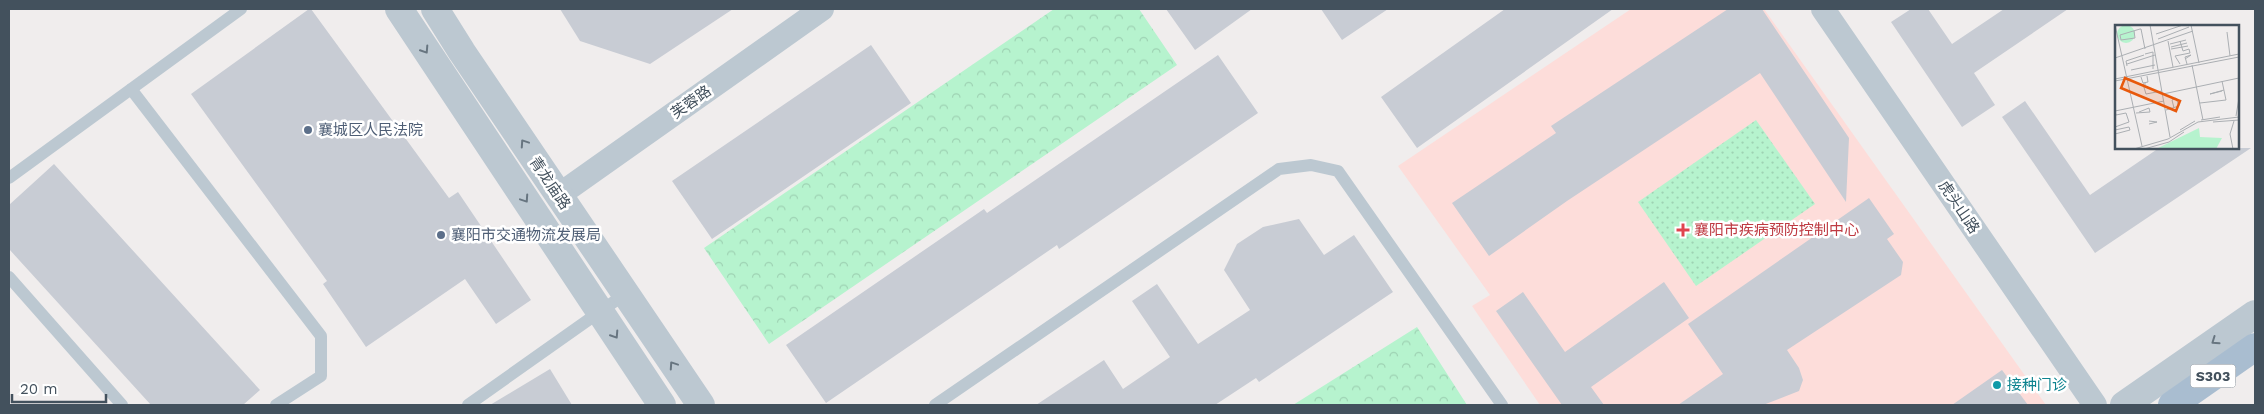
<svg xmlns="http://www.w3.org/2000/svg" width="2264" height="414" viewBox="0 0 2264 414" font-family="'Work Sans','Noto Sans SC',sans-serif">
<defs>
<pattern id="grass-dots" width="8" height="8" patternUnits="userSpaceOnUse" patternTransform="scale(1.25)"><rect width="8" height="8" fill="#b6f3ce"/><path d="M2 2h.1M6 6h.1" fill="none" stroke="#9ed2b3" stroke-width="1.8" stroke-linecap="round"/></pattern>
<pattern id="park-crowns" width="20" height="18" patternUnits="userSpaceOnUse" patternTransform="scale(1.25)"><rect width="20" height="18" fill="#b6f3ce"/><path d="M2 6a3 3 0 1 1 6 0M12 15a3 3 0 1 1 6 0" fill="none" stroke="#9ed2b3"/></pattern>
</defs>
<rect width="100%" height="100%" fill="#f0eded"/>
<path fill="#fdddda" d="M1631,9H1764L2046,405H1540L1472,306L1490,295L1398,166Z"/>
<path fill="url(#grass-dots)" d="M1756,120L1815,204L1696,286L1638,202Z"/>
<path fill="url(#park-crowns)" d="M1054,9H1139L1177,65L769,344L704,248Z
M1417,327L1467,405H1293Z"/>
<path fill="#c8ccd4" d="M309,9H311L449,198L458,192L531,300L496,324L465,279L366,347L323,284L327,281L191,94Z
M560,9H733L650,64L580,41Z
M1166,9H1252L1195,50Z
M1321,9H1388L1342,40Z
M1505,9H1613L1417,148L1381,97Z
M1728,9H1762L1849,138L1846,202L1760,73L1567,201L1489,256L1452,203L1556,133L1551,126Z
M1911,9H1928L1952,44L2004,9H2068L1974,73L1995,105L1962,127L1891,22Z
M871,45L911,103L712,239L672,181Z
M1218,55L1258,113L1059,249L1057,245L826,403L786,345L984,209L987,213Z
M2025,101L2090,195L2159,148H2251L2095,253L2002,117Z
M54,164L260,390L243,405H151L9,249V205Z
M1869,198L1894,234L1887,239L1903,262L1901,275L1787,350L1799,368L1803,380L1799,391L1763,405H1678L1723,374L1688,324Z
M1299,219L1324,255L1354,235L1393,292L1259,382L1256,378L1215,405H1036L1104,360L1123,389L1170,357L1132,301L1157,284L1198,344L1250,310L1224,270L1237,244L1263,227Z
M1664,282L1689,318L1591,387L1604,405H1562L1496,311L1523,292L1565,352Z
M550,369L572,405H490Z
M2002,370L2028,405H1952Z"/>
<g fill="none" stroke-linecap="round" stroke-linejoin="round">
<path stroke="#bcc8d1" stroke-width="12" d="M131,89L321,336V376L276,405
M9,178L241,9
M9,277L122,405
M468,405L625,294
M935,405L1279,169L1311,165L1338,171L1502,405"/>
<path stroke="#bcc8d1" stroke-width="24" d="M1823,9L2095,405
M559,195L822,9"/>
<path stroke="#bcc8d1" stroke-width="28" d="M399,9L662,405
M435,9L462,52L701,405
M2124,405L2255,314"/>
<path stroke="#a9bdd0" stroke-width="28" d="M2172,405L2255,347"/>
</g>
<defs><path id="oneway-chevron" d="M-2-3.5L2.5 0L-2 3.5" fill="none" stroke-width="1.6" stroke-linecap="round" stroke-linejoin="round" transform="scale(1.25)"/></defs>
<g stroke="#677580">
<use href="#oneway-chevron" transform="translate(425 50) rotate(57)"/>
<use href="#oneway-chevron" transform="translate(524 143) rotate(-124)"/>
<use href="#oneway-chevron" transform="translate(525 199) rotate(56)"/>
<use href="#oneway-chevron" transform="translate(615 335) rotate(57)"/>
<use href="#oneway-chevron" transform="translate(2215 341) rotate(145)"/>
<use href="#oneway-chevron" transform="translate(673 365) rotate(-124)"/>
</g>
<g fill="#5c6f8a" stroke="#fff" stroke-width="2">
<circle cx="308" cy="130" r="5"/>
<circle cx="441" cy="235" r="5"/>
</g>
<path fill="#e0444e" stroke="#fff" stroke-width="2" d="M1680.5 222.5h5v5h5v5h-5v5h-5v-5h-5v-5h5z"/>
<circle fill="#0f9aa8" stroke="#fff" stroke-width="2" cx="1997" cy="385" r="5"/>
<g text-anchor="middle" stroke-width="5" stroke-linejoin="round" paint-order="stroke">
<rect fill="#fff" stroke="#7b858e" stroke-width="1" x="2190.5" y="364.5" width="45" height="23" rx="4"/>
<g font-size="14" font-weight="bold" fill="#43515d">
<text x="2213" y="381">S303</text>
</g>
<g font-size="15" fill="#43515d" stroke="#fff">
<text transform="translate(691 102) rotate(-35)" y="5">芙蓉路</text>
<text transform="translate(550 183) rotate(56)" y="5">青龙庙路</text>
<text transform="translate(1959 207) rotate(56)" y="5">虎头山路</text>
</g>
<g font-size="15" fill="#4e5e75" stroke="#fff" text-anchor="start">
<text x="318" y="135">襄城区人民法院</text>
<text x="451" y="240">襄阳市交通物流发展局</text>
</g>
<g font-size="15" fill="#be3a42" stroke="#fff" text-anchor="start">
<text x="1694" y="235">襄阳市疾病预防控制中心</text>
</g>
<g font-size="15" fill="#0d838f" stroke="#fff" text-anchor="start">
<text x="2007" y="390">接种门诊</text>
</g>
</g>
<g transform="translate(2115 25)">
<rect width="124" height="124" fill="#f0eded"/>
<path d="M2 9a9 9 0 1 1 18 0a9 9 0 1 1-18 0ZM84,103L85,112L107,113L101,124H41Z" fill="#b6f3ce"/>
<path fill="none" stroke="#abafb3" stroke-width="1" d="M0,0L27,121M35,0L55,112M76,0L84,38M19,6L20,13L6,15L5,10L25,4H26L30,24M112,7L115,31M41,9L68,0M43,14L74,2M53,16L58,42M55,19L71,15M56,22L72,18M56,24L73,21M30,29L38,27V44M0,33L78,6M70,34L76,30L70,32L72,39M12,39L40,30M65,39L60,31L75,28L74,24L68,26L65,16M77,40L88,95M12,41L11,36L29,30M16,45L40,40M26,52L28,58L33,57L32,51M0,54L124,29M0,56L124,32M31,59H28L31,69L47,66M107,66L95,69L109,65M48,69L124,53M85,78L111,75L107,56M51,85L64,81L61,73L57,75L59,83M0,86L49,76M21,88L35,87L34,83L24,87M121,91L124,73M86,95L105,92M34,96L42,97L34,99M98,97L124,95M0,102L14,97L11,88L1,90L0,86M0,105L14,102L15,105L0,109M65,105L80,96M19,124L53,114L83,97L124,92M29,124L54,117L69,107M118,124L115,109L119,96"/>
<path fill="#e8590c" fill-opacity="0.15" stroke="#e8590c" stroke-width="2.5" d="M10,53L65,76L61,86L6,63Z"/>
<rect width="124" height="124" fill="none" stroke="#43515d" stroke-width="2.5"/>
</g>
<rect width="2264" height="414" fill="none" stroke="#43515d" stroke-width="20"/>
<path d="M12 394v8h94v-8" fill="none" stroke="#43515d" stroke-width="2.5"/>
<text x="20" y="394" font-size="15" fill="#43515d" stroke="#ffffff" stroke-width="4" paint-order="stroke">20 m</text>
</svg>
